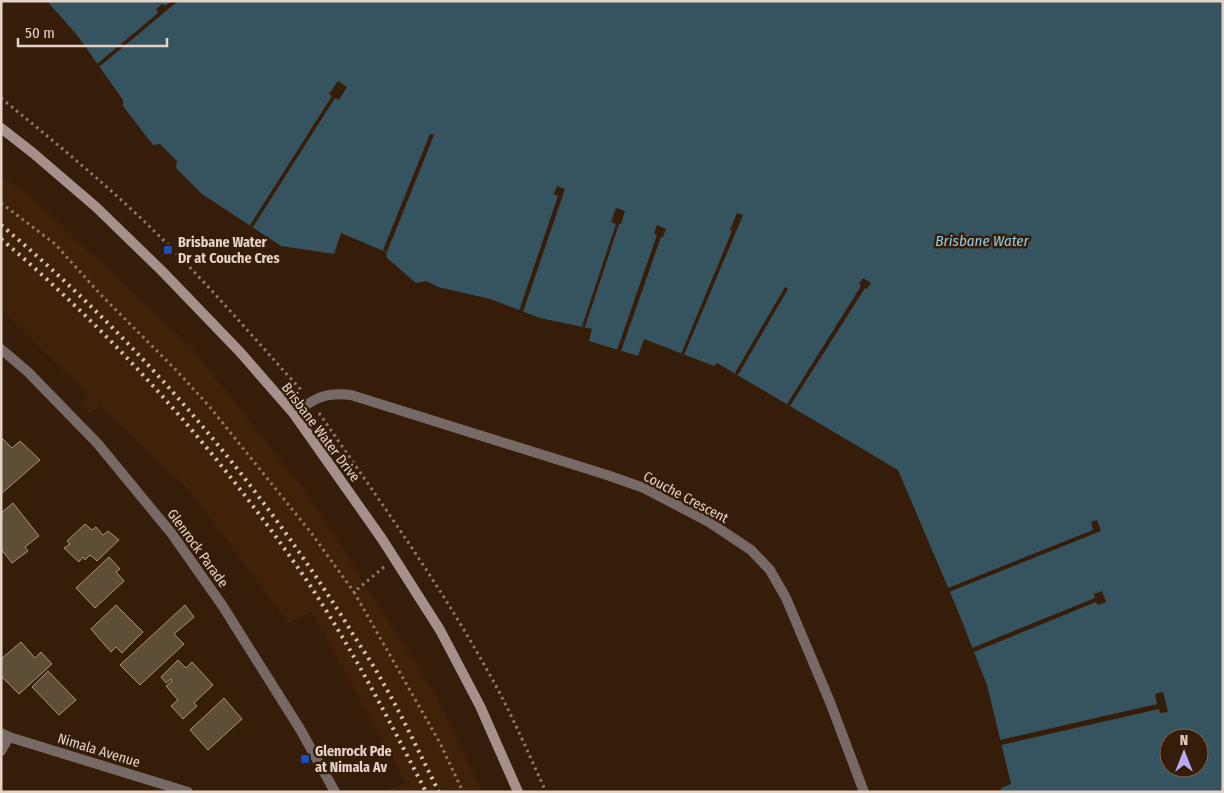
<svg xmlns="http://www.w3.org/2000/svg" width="1224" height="793" viewBox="0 0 1224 793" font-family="'Fira Sans Condensed',sans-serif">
<rect width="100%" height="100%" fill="#361d09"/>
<path fill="#402208" d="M1,175L31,197L191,347L307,494L433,691L482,792H381L406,783L312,612L289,623L189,490L100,406L89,413L81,403L88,394L1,310Z"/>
<path fill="#355460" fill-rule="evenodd" d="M47,1H1223V792H1001V788L1011,784L987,685L958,611L898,470L717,363L714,366L644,339L638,356L589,341L592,329L540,318L490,299L438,287L426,281L416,283L387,258L386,252L341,233L334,254L281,246L202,194L176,168L177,161L160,144L153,145L123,106V100L77,35ZM1169,738H1199V768H1169Z"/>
<path fill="#361d09" d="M172,1H178L99,67L97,64L158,13L156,9L162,4L165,6Z
M338,81L347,87L339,100L335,98L253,227L250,225L332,96L329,94Z
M430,134L434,135L387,252L383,250Z
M557,186L565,189L523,312L519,311L558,196L554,194Z
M616,208L625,211L621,224H619L585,327L582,326L616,224L611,222Z
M737,213L743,215L684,355L681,354L732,231L730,230Z
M657,225L666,229L663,237H661L621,351L617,350L657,235L654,233Z
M863,278L871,283L867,289L865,288L790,406L787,404L861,286L859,284Z
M785,287L788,289L738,375L735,373Z
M1097,520L1101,531L949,592L948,588L1093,530L1091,522Z
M1102,591L1106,602L1098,605L1096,602L974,652L972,648L1095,598L1094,594Z
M1163,692L1168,712L1160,713L1159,709L1001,745L1000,740L1157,704L1155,694Z"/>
<path fill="#5e4e37" stroke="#aa9476" d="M3,439L12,448L20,441L40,460L1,494V440Z
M13,503L39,536L25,547L28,551L12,563L1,549V513Z
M85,524L92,530L96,527L103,535L108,531L119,540L97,561L90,555L85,560L83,557L79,562L64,548L70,544L67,541Z
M109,557L120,569L116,572L124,581L95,608L76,588Z
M116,605L143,632L122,653L116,647L111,652L91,629Z
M185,605L194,617L174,634L184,644L140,685L120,665Z
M21,642L35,658L41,652L52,664L19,694L1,676V659Z
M178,660L186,668L192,662L213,685L194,703L197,706L183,719L171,706L178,700L166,686L172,681L171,679L166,683L161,677Z
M48,671L76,700L59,715L32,687Z
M224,698L242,719L208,750L190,730Z"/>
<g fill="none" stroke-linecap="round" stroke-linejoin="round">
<path stroke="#907a6b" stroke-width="3" stroke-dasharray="2.5 4" stroke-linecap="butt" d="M1,98C51,139 101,180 147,224C202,277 251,335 302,391
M1,203L55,244L101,295L176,370L209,406L312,534L354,592
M319,413C377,497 437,580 486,668C509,708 527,750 546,792
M384,567L354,592L440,743L463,792"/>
<path stroke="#776966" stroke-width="10" d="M1,349L28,372L98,444L172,534L222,605L300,729L335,792
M294,414C314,398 325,392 351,395L607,475L644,488L709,522L751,550L770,570L786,598L830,702L864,792
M1,733L9,737L188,792
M1,751L9,737"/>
<path stroke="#a7908c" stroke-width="10" d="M1,128L33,153L96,207L162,271L240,352L294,414L382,539L440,630L480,706L518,792"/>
<path stroke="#d3c1b5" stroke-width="4" stroke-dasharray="2.5 5" stroke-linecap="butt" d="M1,225C137,339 254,476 348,626C359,645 372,662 382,681C403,717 420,755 439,792
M1,239C116,336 218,452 303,575C350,644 388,718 426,792"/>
</g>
<g fill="#1a4fb4" stroke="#361d09" stroke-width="2">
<rect x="163" y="245" width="10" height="10" rx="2.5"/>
<rect x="300" y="754" width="10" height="10" rx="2.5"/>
</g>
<g text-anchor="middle" stroke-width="5" stroke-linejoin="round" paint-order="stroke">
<g font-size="14" font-weight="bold" fill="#e5d3c8" stroke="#361d09" text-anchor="start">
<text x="178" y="247">Brisbane Water<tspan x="178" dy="16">Dr at Couche Cres</tspan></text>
<text x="315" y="756">Glenrock Pde<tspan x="315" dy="16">at Nimala Av</tspan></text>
</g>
<g font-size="14" fill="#e5d3c8" stroke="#361d09">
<text transform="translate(321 432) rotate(53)" y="5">Brisbane Water Drive</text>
<text transform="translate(686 497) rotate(28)" y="5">Couche Crescent</text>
<text transform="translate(198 548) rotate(54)" y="5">Glenrock Parade</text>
<text transform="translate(99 750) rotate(17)" y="5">Nimala Avenue</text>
</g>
<g font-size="15" font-style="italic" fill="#90cde6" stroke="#361d09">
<text x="982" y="246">Brisbane Water</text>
</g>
</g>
<rect width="1224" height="793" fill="none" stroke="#e5d3c8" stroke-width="5"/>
<g transform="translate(1184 753)"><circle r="24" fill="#361d09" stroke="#7c6655"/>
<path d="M0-4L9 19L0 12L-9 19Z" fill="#b7abf8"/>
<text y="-8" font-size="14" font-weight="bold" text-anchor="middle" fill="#e5d3c8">N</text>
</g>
<path d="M18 38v8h149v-8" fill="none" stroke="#e5d3c8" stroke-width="2.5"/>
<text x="25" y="38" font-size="15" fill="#e5d3c8" stroke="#361d09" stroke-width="4" paint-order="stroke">50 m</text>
</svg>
